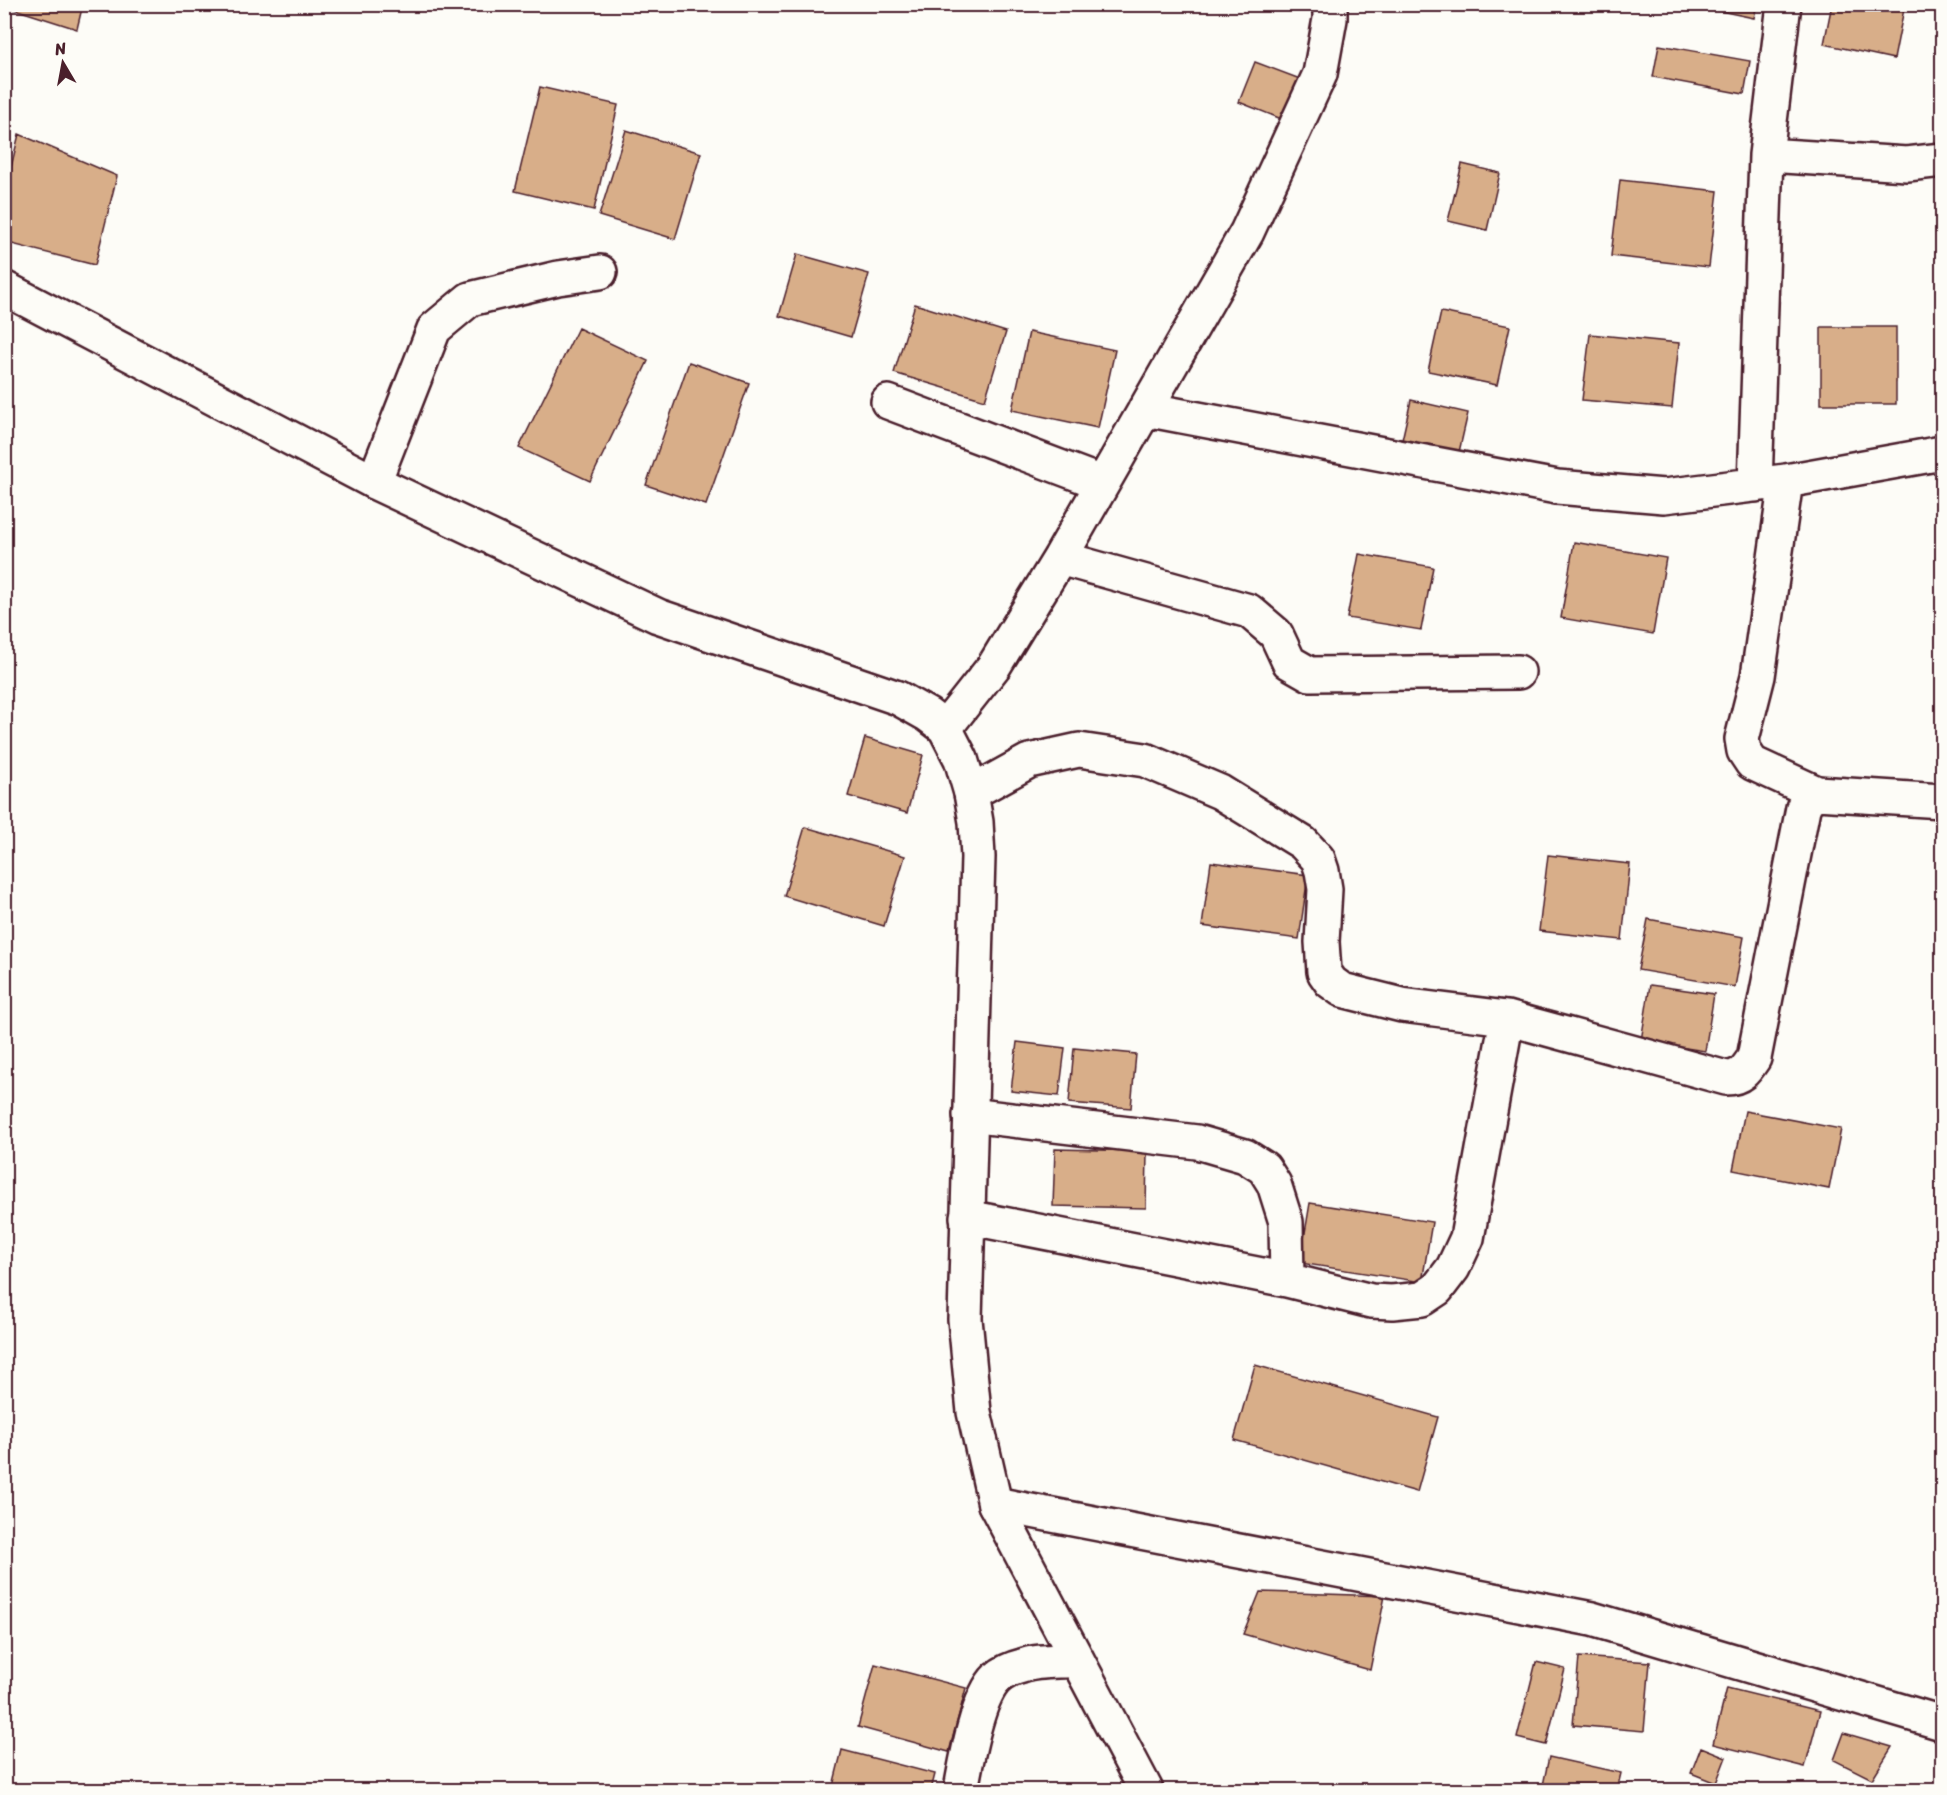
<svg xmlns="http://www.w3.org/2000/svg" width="1947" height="1795" viewBox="0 0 1947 1795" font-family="Sriracha,sans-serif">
<rect width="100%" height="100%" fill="#fdfcf7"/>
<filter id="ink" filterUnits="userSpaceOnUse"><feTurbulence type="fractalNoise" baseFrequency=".0167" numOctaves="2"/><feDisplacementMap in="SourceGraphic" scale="12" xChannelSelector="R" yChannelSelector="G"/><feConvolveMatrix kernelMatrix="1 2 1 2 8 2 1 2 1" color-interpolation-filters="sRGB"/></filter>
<g filter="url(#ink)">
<path fill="#d8ae89" stroke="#4a1f2b" stroke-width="1.5" d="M9,4H83L77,29L8,7Z
M1687,4H1757L1754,18Z
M1832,4H1905L1894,59L1824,44Z
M1659,45L1750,61L1744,94L1653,77Z
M1255,62L1300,79L1284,120L1239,102Z
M540,87L618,105L594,210L515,191Z
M626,130L701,153L675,239L599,216Z
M19,134L117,176L95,265L4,242V196Z
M1462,164L1500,173L1487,230L1448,221Z
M1620,180L1718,191L1709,267L1611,256Z
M797,254L869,274L851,337L779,316Z
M915,304L1006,332L985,400L894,373Z
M1441,312L1510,326L1497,385L1428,371Z
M1821,327H1896V404H1821Z
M578,328L648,361L590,481L519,448Z
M1029,332L1115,350L1098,428L1012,410Z
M1590,334L1679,343L1672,408L1582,400Z
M689,362L749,383L706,505L646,485Z
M1411,400L1468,413L1459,452L1402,440Z
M1574,542L1666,558L1653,634L1561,618Z
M1359,554L1433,567L1421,630L1347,618Z
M865,738L923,755L907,813L848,796Z
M805,827L905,856L884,926L784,896Z
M1548,855L1630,864L1622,940L1539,931Z
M1211,862L1308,875L1299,939L1202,926Z
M1648,919L1744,937L1735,987L1638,970Z
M1650,985L1714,994L1705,1051L1641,1041Z
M1017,1042L1065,1048L1059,1096L1011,1091Z
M1074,1048L1136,1054L1131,1108L1069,1103Z
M1745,1111L1841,1129L1829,1189L1733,1170Z
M1055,1149L1147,1151L1146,1208L1053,1206Z
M1310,1203L1432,1222L1422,1282L1300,1263Z
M1255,1365L1438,1417L1417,1492L1234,1440Z
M1260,1592L1385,1596L1370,1670L1243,1634Z
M1579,1657L1650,1662L1644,1731L1573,1725Z
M1536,1662L1565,1669L1546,1745L1517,1738Z
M875,1664L966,1688L949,1752L858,1727Z
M1727,1688L1820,1711L1805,1767L1713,1744Z
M1844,1733L1892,1747L1872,1779L1834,1760Z
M1701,1747L1726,1757L1716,1783L1691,1773Z
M842,1750L935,1774L931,1790H832Z
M1549,1757L1621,1773L1617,1790H1542Z"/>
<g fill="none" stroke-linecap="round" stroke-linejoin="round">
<g stroke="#4a1f2b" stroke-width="38">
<path id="street" d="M1766,155L1907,164L1942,160
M888,402L1102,483
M1145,409L1557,487L1664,496L1786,481L1942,453
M1786,481L1758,676L1742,739L1744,751L1752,763L1817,793
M374,482L434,329L470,299L558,278L600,272
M1755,485L1766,155L1784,4
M1060,558L1249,611L1276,634L1289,662L1310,674L1518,672
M945,728L994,666L1060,558L1247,232L1320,74L1330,19V4
M971,793L1029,761L1079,750L1145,760L1220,792L1303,843L1318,859L1322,871L1325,889L1322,942L1324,972L1331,982L1342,990L1402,1005L1507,1018L1726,1078C1741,1078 1746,1070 1754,1058L1803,808L1807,799L1817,793L1942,801
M970,1115L1197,1142L1245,1156L1264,1168L1274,1184L1286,1222L1287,1280
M967,1217L1287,1280L1371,1301L1392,1302L1422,1299L1437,1289L1453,1268L1467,1238L1507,1018
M995,1504L1592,1619L1942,1723
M961,1790C966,1762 977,1697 997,1678C1004,1672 1014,1668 1022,1666C1038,1660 1060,1662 1077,1660"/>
</g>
<g stroke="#4a1f2b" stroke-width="38">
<path id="secondary" d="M4,288L374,482L658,616L898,698L928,715L945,728L961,759L971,793L976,822L978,857L965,1319L974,1412L995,1504L1146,1790"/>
</g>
<use href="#street" stroke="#fdfcf7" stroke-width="33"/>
<use href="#secondary" stroke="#fdfcf7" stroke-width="33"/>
</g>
</g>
<rect width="1947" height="1795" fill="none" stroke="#fdfcf7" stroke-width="24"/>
<rect x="12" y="12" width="1923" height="1771" fill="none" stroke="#4a1f2b" stroke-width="2" filter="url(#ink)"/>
<g transform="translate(63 63) rotate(350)" stroke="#fdfcf7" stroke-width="4.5" paint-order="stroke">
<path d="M0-4.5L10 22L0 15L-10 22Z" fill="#4a1f2b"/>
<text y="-9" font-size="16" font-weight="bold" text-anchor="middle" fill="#4a1f2b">N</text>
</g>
</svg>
